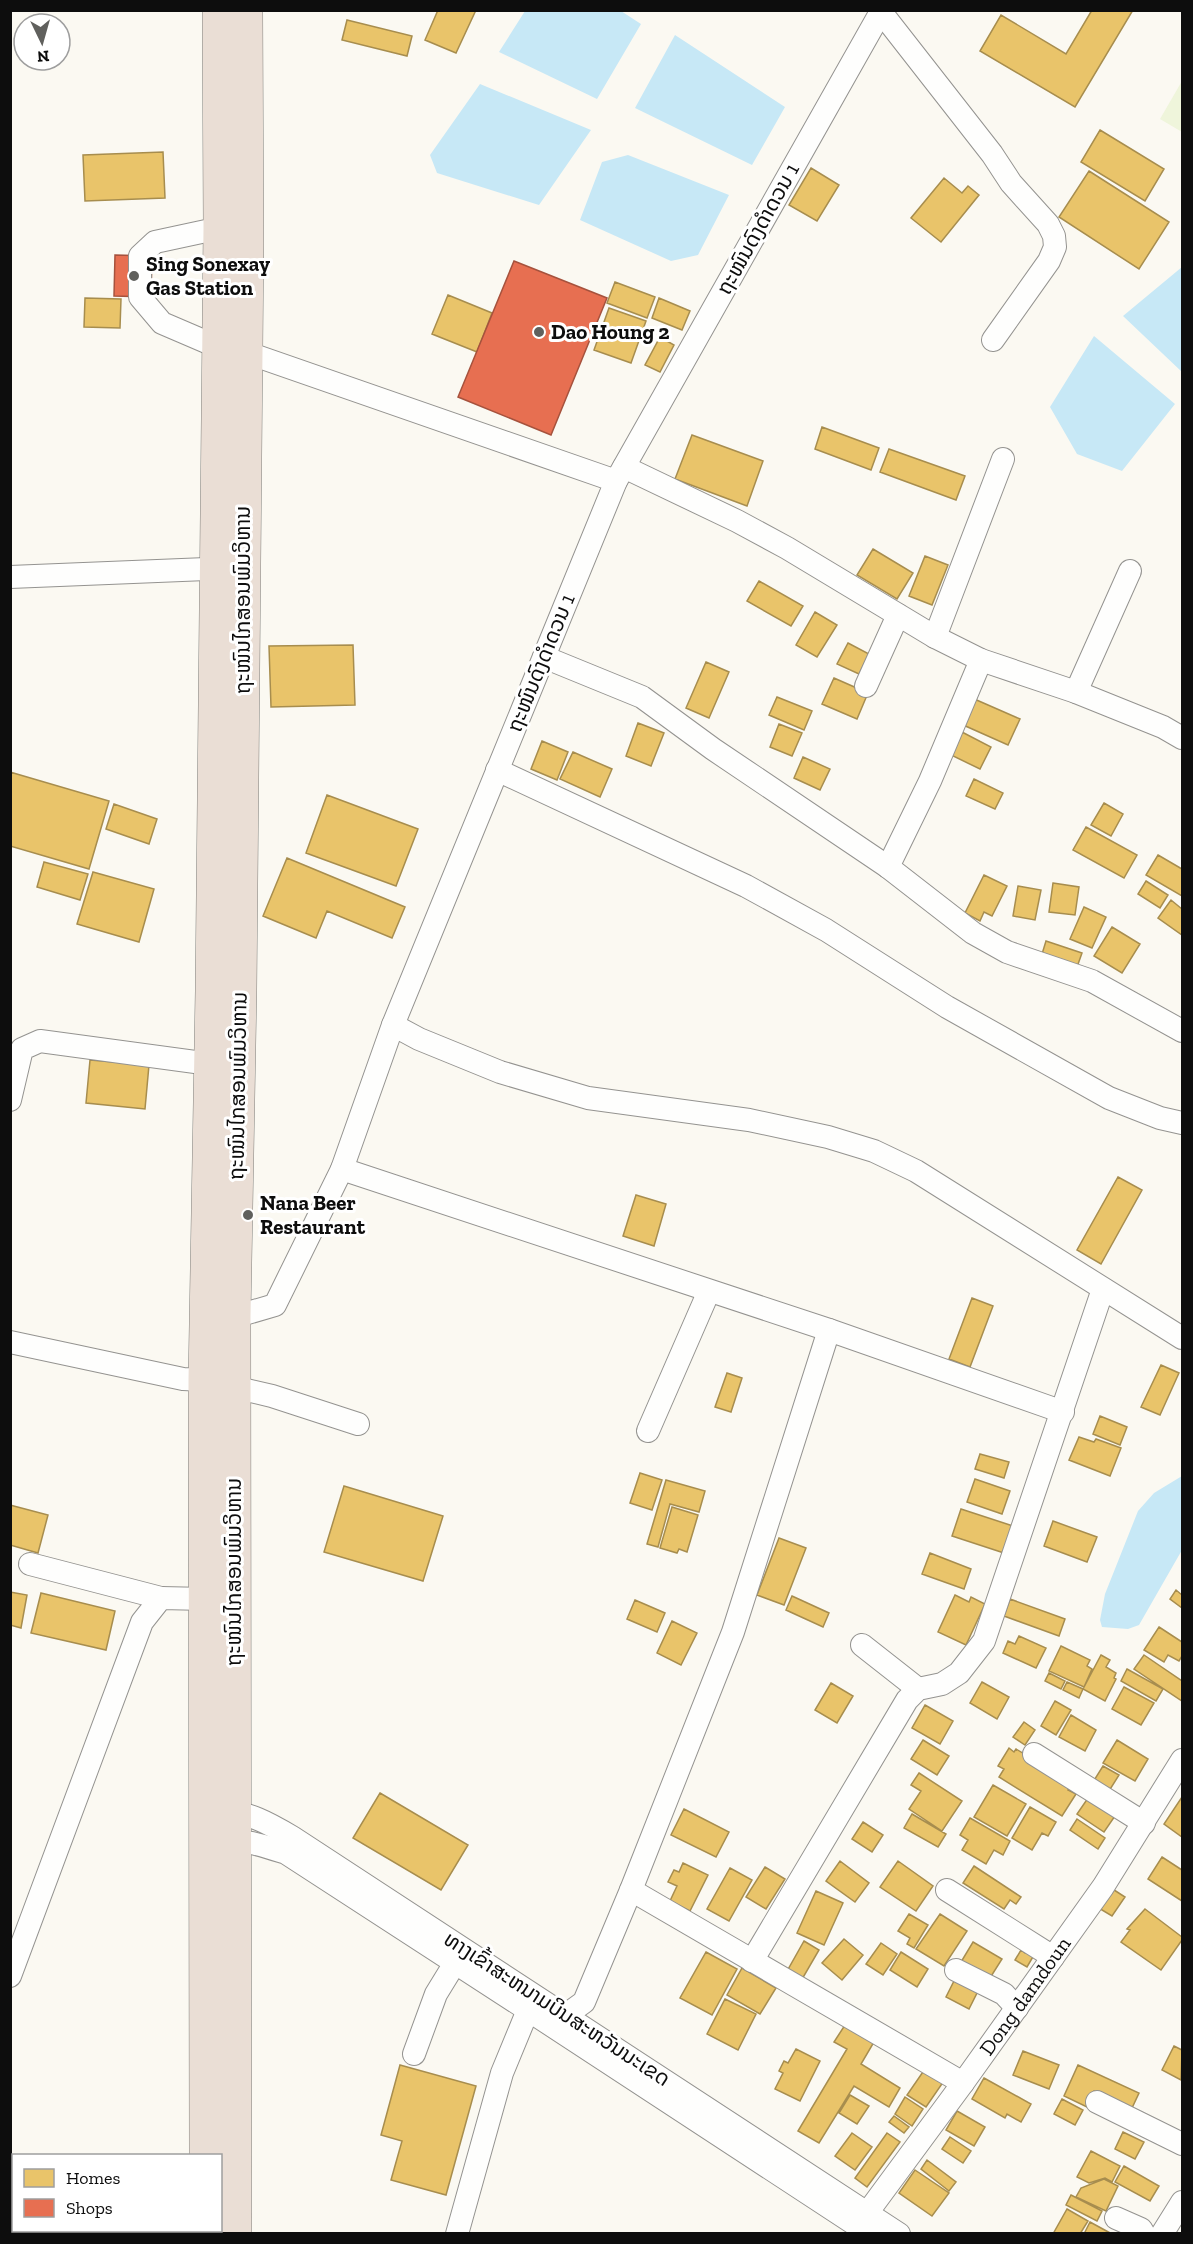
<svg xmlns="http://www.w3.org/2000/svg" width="1193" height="2244" viewBox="0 0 1193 2244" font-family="'Zilla Slab','Noto Sans Lao',serif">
<rect width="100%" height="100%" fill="#fbf9f2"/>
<path fill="#eff5db" d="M1182,81V132L1160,119Z"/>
<path fill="#c7e8f6" d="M525,11H621L641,24L597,99L499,52Z
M675,35L785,107L752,165L635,108Z
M480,84L591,130L539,205L437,173L430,155Z
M628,155L729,195L698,255L671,261L580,220L602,162Z
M1182,267V372L1123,316Z
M1094,336L1175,404L1122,471L1077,454L1050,407Z
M1182,1476V1550L1139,1625L1128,1629L1102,1627L1100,1620L1105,1594L1138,1511L1154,1493Z"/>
<path fill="#e9c46a" stroke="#a78d4e" stroke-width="1.5" d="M438,10H476L456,53L425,40Z
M1092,10H1133L1075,107L980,51L1001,15L1066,54Z
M347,20L412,36L407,56L342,40Z
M1100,130L1164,169L1145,201L1081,162Z
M163,152L165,198L85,201L83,155Z
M811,168L839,185L817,221L789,205Z
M1089,171L1169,222L1139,269L1059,217Z
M944,178L962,193L968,186L979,195L941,242L911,218Z
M615,282L655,297L647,318L607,303Z
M448,295L492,313L477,352L432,334Z
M85,298L121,299L120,328L84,327Z
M659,298L690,311L682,330L652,318Z
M609,308L646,321L631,363L594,350Z
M660,337L674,345L660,372L645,365Z
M822,427L879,448L871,470L815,449Z
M692,435L763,461L747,506L675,479Z
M889,449L965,476L956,500L880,472Z
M873,549L913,573L897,599L857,575Z
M925,556L948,565L932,605L909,596Z
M759,581L803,606L791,626L747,601Z
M815,612L837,625L817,657L796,645Z
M848,643L869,654L859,674L837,664Z
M353,645L355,705L271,707L269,646Z
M706,662L729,672L709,718L686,708Z
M834,678L868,693L857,719L822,704Z
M777,697L812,711L804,730L769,715Z
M972,698L1020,719L1008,745L961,724Z
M638,723L664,733L651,766L626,756Z
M779,724L802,733L792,756L770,747Z
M960,731L991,747L980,769L949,754Z
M542,741L568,752L557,780L531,769Z
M573,752L612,769L600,797L560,779Z
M803,757L830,769L820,790L794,778Z
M10,772L109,801L89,869L10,846Z
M974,779L1003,793L995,809L966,796Z
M327,795L418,829L396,886L306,853Z
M1104,803L1123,814L1111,836L1091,825Z
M114,804L157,819L149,844L106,829Z
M1086,827L1137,855L1124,878L1073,850Z
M1158,855L1182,869V896L1146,875Z
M287,858L405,907L392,938L327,911L316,938L263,916Z
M44,862L88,874L80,900L37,887Z
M93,872L154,889L139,942L77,924Z
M984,875L1007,886L992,916L984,912L980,921L965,913Z
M1146,881L1168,895L1160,908L1138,894Z
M1053,883L1079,887L1075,915L1049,912Z
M1018,886L1041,890L1035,920L1013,916Z
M1171,900L1182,909V935L1158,918Z
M1084,907L1106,917L1092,948L1070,939Z
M1112,927L1140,944L1122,973L1094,956Z
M1046,941L1082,953L1077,967L1042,954Z
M90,1060L149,1065L145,1109L86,1103Z
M1118,1177L1142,1190L1101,1264L1077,1250Z
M636,1195L666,1204L654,1246L623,1236Z
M972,1298L993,1306L970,1367L949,1359Z
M1161,1365L1179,1373L1160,1415L1141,1407Z
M727,1373L742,1378L731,1412L715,1407Z
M1100,1416L1127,1427L1120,1445L1093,1434Z
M1079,1437L1094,1442L1096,1439L1121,1448L1110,1476L1069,1460Z
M980,1454L1009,1462L1004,1478L975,1469Z
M640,1473L662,1480L652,1510L630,1503Z
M975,1479L1010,1491L1002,1514L967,1502Z
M666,1480L705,1491L699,1512L670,1504L658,1547L647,1544Z
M344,1486L443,1516L423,1581L324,1552Z
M10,1505L48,1515L38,1553L10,1545Z
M672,1507L698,1515L687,1552L679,1549L677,1553L660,1548Z
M961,1509L1013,1526L1004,1553L952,1536Z
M1053,1521L1097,1537L1087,1562L1044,1546Z
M779,1538L806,1548L784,1605L757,1595Z
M930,1553L971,1569L964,1589L922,1574Z
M1176,1590L1182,1595V1608L1170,1599Z
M10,1592L27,1595L21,1628L10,1625Z
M41,1593L115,1611L106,1650L31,1633Z
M955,1595L969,1602L971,1597L985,1604L966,1645L938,1632Z
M792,1596L829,1613L823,1627L786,1610Z
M1010,1599L1065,1619L1059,1636L1004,1616Z
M635,1600L665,1613L657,1632L627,1619Z
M672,1621L697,1633L681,1665L657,1653Z
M1159,1627L1182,1642V1656L1179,1661L1168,1655L1164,1662L1144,1650Z
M1019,1636L1046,1648L1036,1668L1003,1653L1008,1641L1015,1644Z
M1061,1646L1090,1660L1087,1666L1092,1669L1084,1687L1049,1671Z
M1101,1655L1110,1660L1106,1667L1116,1673L1114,1678L1116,1679L1105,1701L1083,1689Z
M1144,1655L1182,1681V1701L1134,1669Z
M1127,1669L1163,1689L1156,1701L1121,1681Z
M1049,1673L1065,1681L1061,1689L1045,1681Z
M982,1682L1009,1697L997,1719L970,1703Z
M1067,1682L1083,1689L1079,1698L1063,1690Z
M831,1683L853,1696L837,1723L815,1710Z
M1124,1687L1154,1703L1141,1725L1112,1709Z
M1055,1701L1071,1710L1056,1735L1041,1726Z
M925,1705L953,1721L940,1744L912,1728Z
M1071,1715L1096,1730L1085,1751L1059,1737Z
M1024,1722L1035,1730L1025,1745L1013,1737Z
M923,1740L949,1756L937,1775L911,1759Z
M1117,1740L1148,1759L1135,1781L1103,1763Z
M1009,1748L1014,1752L1016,1749L1073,1783L1068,1790L1076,1794L1062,1816L999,1777L1004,1769L998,1766Z
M1103,1766L1119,1775L1109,1791L1093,1782Z
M919,1773L962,1801L942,1831L909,1809L921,1791L911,1785Z
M993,1785L1026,1804L1007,1836L974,1817Z
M380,1793L468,1845L441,1890L353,1838Z
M1182,1797V1837L1164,1824Z
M1088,1798L1115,1816L1104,1832L1077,1814Z
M1030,1807L1056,1822L1048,1836L1042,1833L1032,1850L1012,1838Z
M684,1809L729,1832L716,1857L671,1835Z
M912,1814L946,1834L938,1847L904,1828Z
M970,1818L1010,1841L1003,1855L994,1850L986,1864L962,1850L968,1840L960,1835Z
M1077,1819L1105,1838L1098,1849L1070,1830Z
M863,1822L883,1835L872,1852L852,1839Z
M1162,1857L1182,1870V1901L1148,1879Z
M840,1861L869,1883L855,1902L826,1881Z
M898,1861L933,1886L916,1911L880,1887Z
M683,1863L708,1875L690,1911L670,1901L677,1886L668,1882L674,1870L679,1872Z
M974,1866L1021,1897L1016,1904L1010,1900L1004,1909L963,1883Z
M765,1867L785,1879L766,1909L746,1897Z
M730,1868L752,1880L729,1921L707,1909Z
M1111,1888L1125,1897L1112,1916L1097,1907Z
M816,1891L843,1903L824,1945L797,1933Z
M1145,1909L1182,1937V1940L1161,1970L1121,1942L1130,1930L1127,1929Z
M909,1914L928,1925L914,1948L907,1944L910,1938L898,1931Z
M940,1914L967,1931L944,1966L916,1949Z
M844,1939L863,1955L842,1980L822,1963Z
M804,1941L819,1950L801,1981L786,1973Z
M973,1942L1002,1959L990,1978L961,1962Z
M881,1943L897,1954L883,1975L866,1964Z
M1029,1946L1037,1950L1027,1967L1015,1960L1021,1950L1025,1953Z
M706,1952L737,1969L712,2015L680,1998Z
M901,1952L928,1969L917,1987L890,1970Z
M742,1968L776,1988L760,2014L727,1995Z
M955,1979L978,1991L969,2009L946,1997Z
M725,1999L756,2014L738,2050L707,2034Z
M845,2025L874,2042L861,2064L900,2088L889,2107L854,2086L819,2143L798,2131L847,2049L834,2042Z
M1174,2046L1182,2050L1181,2080L1162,2070Z
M796,2049L820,2061L800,2101L775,2089L783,2073L779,2071L784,2061L788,2063Z
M1023,2051L1059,2065L1049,2089L1013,2075Z
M400,2065L476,2086L446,2195L391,2180L402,2141L381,2135Z
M1078,2065L1139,2093L1132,2108L1094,2091L1087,2107L1064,2096Z
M927,2066L946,2078L926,2107L907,2095Z
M984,2078L1031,2104L1021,2122L1007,2114L1005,2118L972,2099Z
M850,2095L869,2106L857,2124L839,2113Z
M905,2097L923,2109L912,2126L895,2114Z
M1062,2099L1083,2110L1075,2125L1054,2114Z
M957,2111L985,2127L974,2146L946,2130Z
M894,2116L909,2127L904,2133L889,2122Z
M1123,2132L1144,2142L1135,2159L1115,2149Z
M852,2133L872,2147L855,2170L835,2156Z
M887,2133L900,2142L867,2187L855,2178Z
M950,2137L971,2151L963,2163L942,2149Z
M1091,2151L1120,2166L1112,2182L1105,2178L1089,2183L1077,2177Z
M927,2160L956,2182L949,2191L921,2169Z
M1124,2166L1159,2186L1150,2201L1115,2182Z
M915,2170L949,2193L932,2216L899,2193Z
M1104,2179L1118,2186L1106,2211L1076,2197L1081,2188Z
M1071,2195L1102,2211L1097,2221L1066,2205Z
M1067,2209L1088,2221L1080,2234H1053Z
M1090,2222L1112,2234H1084Z"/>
<path fill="#e76f51" stroke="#a6523d" stroke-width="1.5" d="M115,255L152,256L151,297L114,296Z
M514,261L607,298L551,435L458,397Z"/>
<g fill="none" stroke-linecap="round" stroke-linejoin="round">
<g stroke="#949390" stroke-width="24">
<g id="minor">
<path d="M881,12L992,154L1011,183L1048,224L1054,236L1055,247L1049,261L993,340"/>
<path d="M218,347L162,323L140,297V256L155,242L220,228"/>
<path d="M245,352L616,481"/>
<path d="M624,467L737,521L787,548L935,637L981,660L1076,692L1163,727L1182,738"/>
<path d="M10,577L231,568"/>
<path d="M935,637L1003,459"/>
<path d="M544,657L642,697L713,749L888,867L973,933L1007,952L1092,981L1182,1031"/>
<path d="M866,686L898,615"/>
<path d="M1076,692L1130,571"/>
<path d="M497,770L746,886L826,930L947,1007L1109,1098L1160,1118L1182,1123"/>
<path d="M888,867L930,781L981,660"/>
<path d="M393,1025L419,1039L500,1072L588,1098L749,1120L828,1137L874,1151L916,1171L1182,1338"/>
<path d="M10,1100L22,1049L40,1041L210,1064"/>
<path d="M342,1169L829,1330L1063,1412"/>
<path d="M234,1317L275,1305L342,1169L393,1025L616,481L882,10"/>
<path d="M829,1330L733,1632L631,1890L963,2083"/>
<path d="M10,1342L183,1379L205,1380"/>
<path d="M234,1387L272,1396L358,1424"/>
<path d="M648,1431L709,1291"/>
<path d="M30,1564L161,1598"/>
<path d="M862,1645L918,1689"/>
<path d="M1034,1754L1144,1823"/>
<path d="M222,1811C247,1811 270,1824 292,1837L899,2234"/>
<path d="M221,1840C244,1839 264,1846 286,1853L528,2010L870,2234"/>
<path d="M947,1890L1053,1957"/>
<path d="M752,1961L907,1700L918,1689L942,1684L959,1673L984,1641L1103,1289"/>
<path d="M956,1970L1004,1994L1017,2008"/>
<path d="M10,1976L142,1622L161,1598L206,1599"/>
<path d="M566,2015L584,2002L631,1890"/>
<path d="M414,2054L436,1994L463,1950"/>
<path d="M1097,2102L1182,2144"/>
<path d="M1116,2218L1141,2229L1144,2234"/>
<path id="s1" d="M859,2224L963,2083L1103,1887L1182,1760"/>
<path d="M457,2234L502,2073L528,2010"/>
<path d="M1162,2234L1182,2202"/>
</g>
</g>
<g stroke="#81817d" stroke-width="34">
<path id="highway" d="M206,2156L205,1380L212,991L220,228L219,10
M207,2230V2234
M235,2234L234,1317L240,991L247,244L246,10"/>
</g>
<use href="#minor" stroke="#fefefd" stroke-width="22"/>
<use href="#highway" stroke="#eaded5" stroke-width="33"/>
</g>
<g fill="#60605d" stroke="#fff" stroke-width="2">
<circle cx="134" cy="276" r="6"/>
<circle cx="539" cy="332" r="6"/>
<circle cx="248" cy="1215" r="6"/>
</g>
<g text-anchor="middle" stroke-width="6" stroke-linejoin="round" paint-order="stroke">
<g font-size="21" fill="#0d0d0d" stroke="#fff">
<text transform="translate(758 229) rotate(-61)" y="7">ຖະໜົນດົງດຳດວນ 1</text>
<text transform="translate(243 600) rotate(-90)" y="7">ຖະໜົນໄກສອນພົມວິຫານ</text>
<text transform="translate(541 663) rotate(-68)" y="7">ຖະໜົນດົງດຳດວນ 1</text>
<text transform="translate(238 1086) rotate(-89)" y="7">ຖະໜົນໄກສອນພົມວິຫານ</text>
<text transform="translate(234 1572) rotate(-90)" y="7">ຖະໜົນໄກສອນພົມວິຫານ</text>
<text dy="7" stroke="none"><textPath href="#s1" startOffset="282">Dong damdoun</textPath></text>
<text transform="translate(557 2009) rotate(33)" y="7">ທາງເຂົ້າສະຫນາມບິນສະຫວັນນະເຂດ</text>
</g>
<g font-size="21" font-weight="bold" fill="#0d0d0d" stroke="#fff" text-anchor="start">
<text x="146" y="271">Sing Sonexay<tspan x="146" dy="24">Gas Station</tspan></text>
<text x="551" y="339">Dao Houng 2</text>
<text x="260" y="1210">Nana Beer<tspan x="260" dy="24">Restaurant</tspan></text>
</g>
</g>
<rect width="1193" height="2244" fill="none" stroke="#0d0d0d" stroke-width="24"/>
<rect x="12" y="2154" width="210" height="78" fill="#ffffff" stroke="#9e9e9e" stroke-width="1.5"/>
<rect x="24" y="2169" width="30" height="18" fill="#e9c46a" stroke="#9e9e9e" stroke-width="1.5"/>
<text x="66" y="2184" font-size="18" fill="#0d0d0d">Homes</text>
<rect x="24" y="2199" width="30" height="18" fill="#e76f51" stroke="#9e9e9e" stroke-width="1.5"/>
<text x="66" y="2214" font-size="18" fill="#0d0d0d">Shops</text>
<g transform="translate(42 42) rotate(175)"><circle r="28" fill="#ffffff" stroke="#9e9e9e" stroke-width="1.5"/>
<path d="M0-4.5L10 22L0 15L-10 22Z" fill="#60605d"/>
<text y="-9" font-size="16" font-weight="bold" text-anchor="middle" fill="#0d0d0d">N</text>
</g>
</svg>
